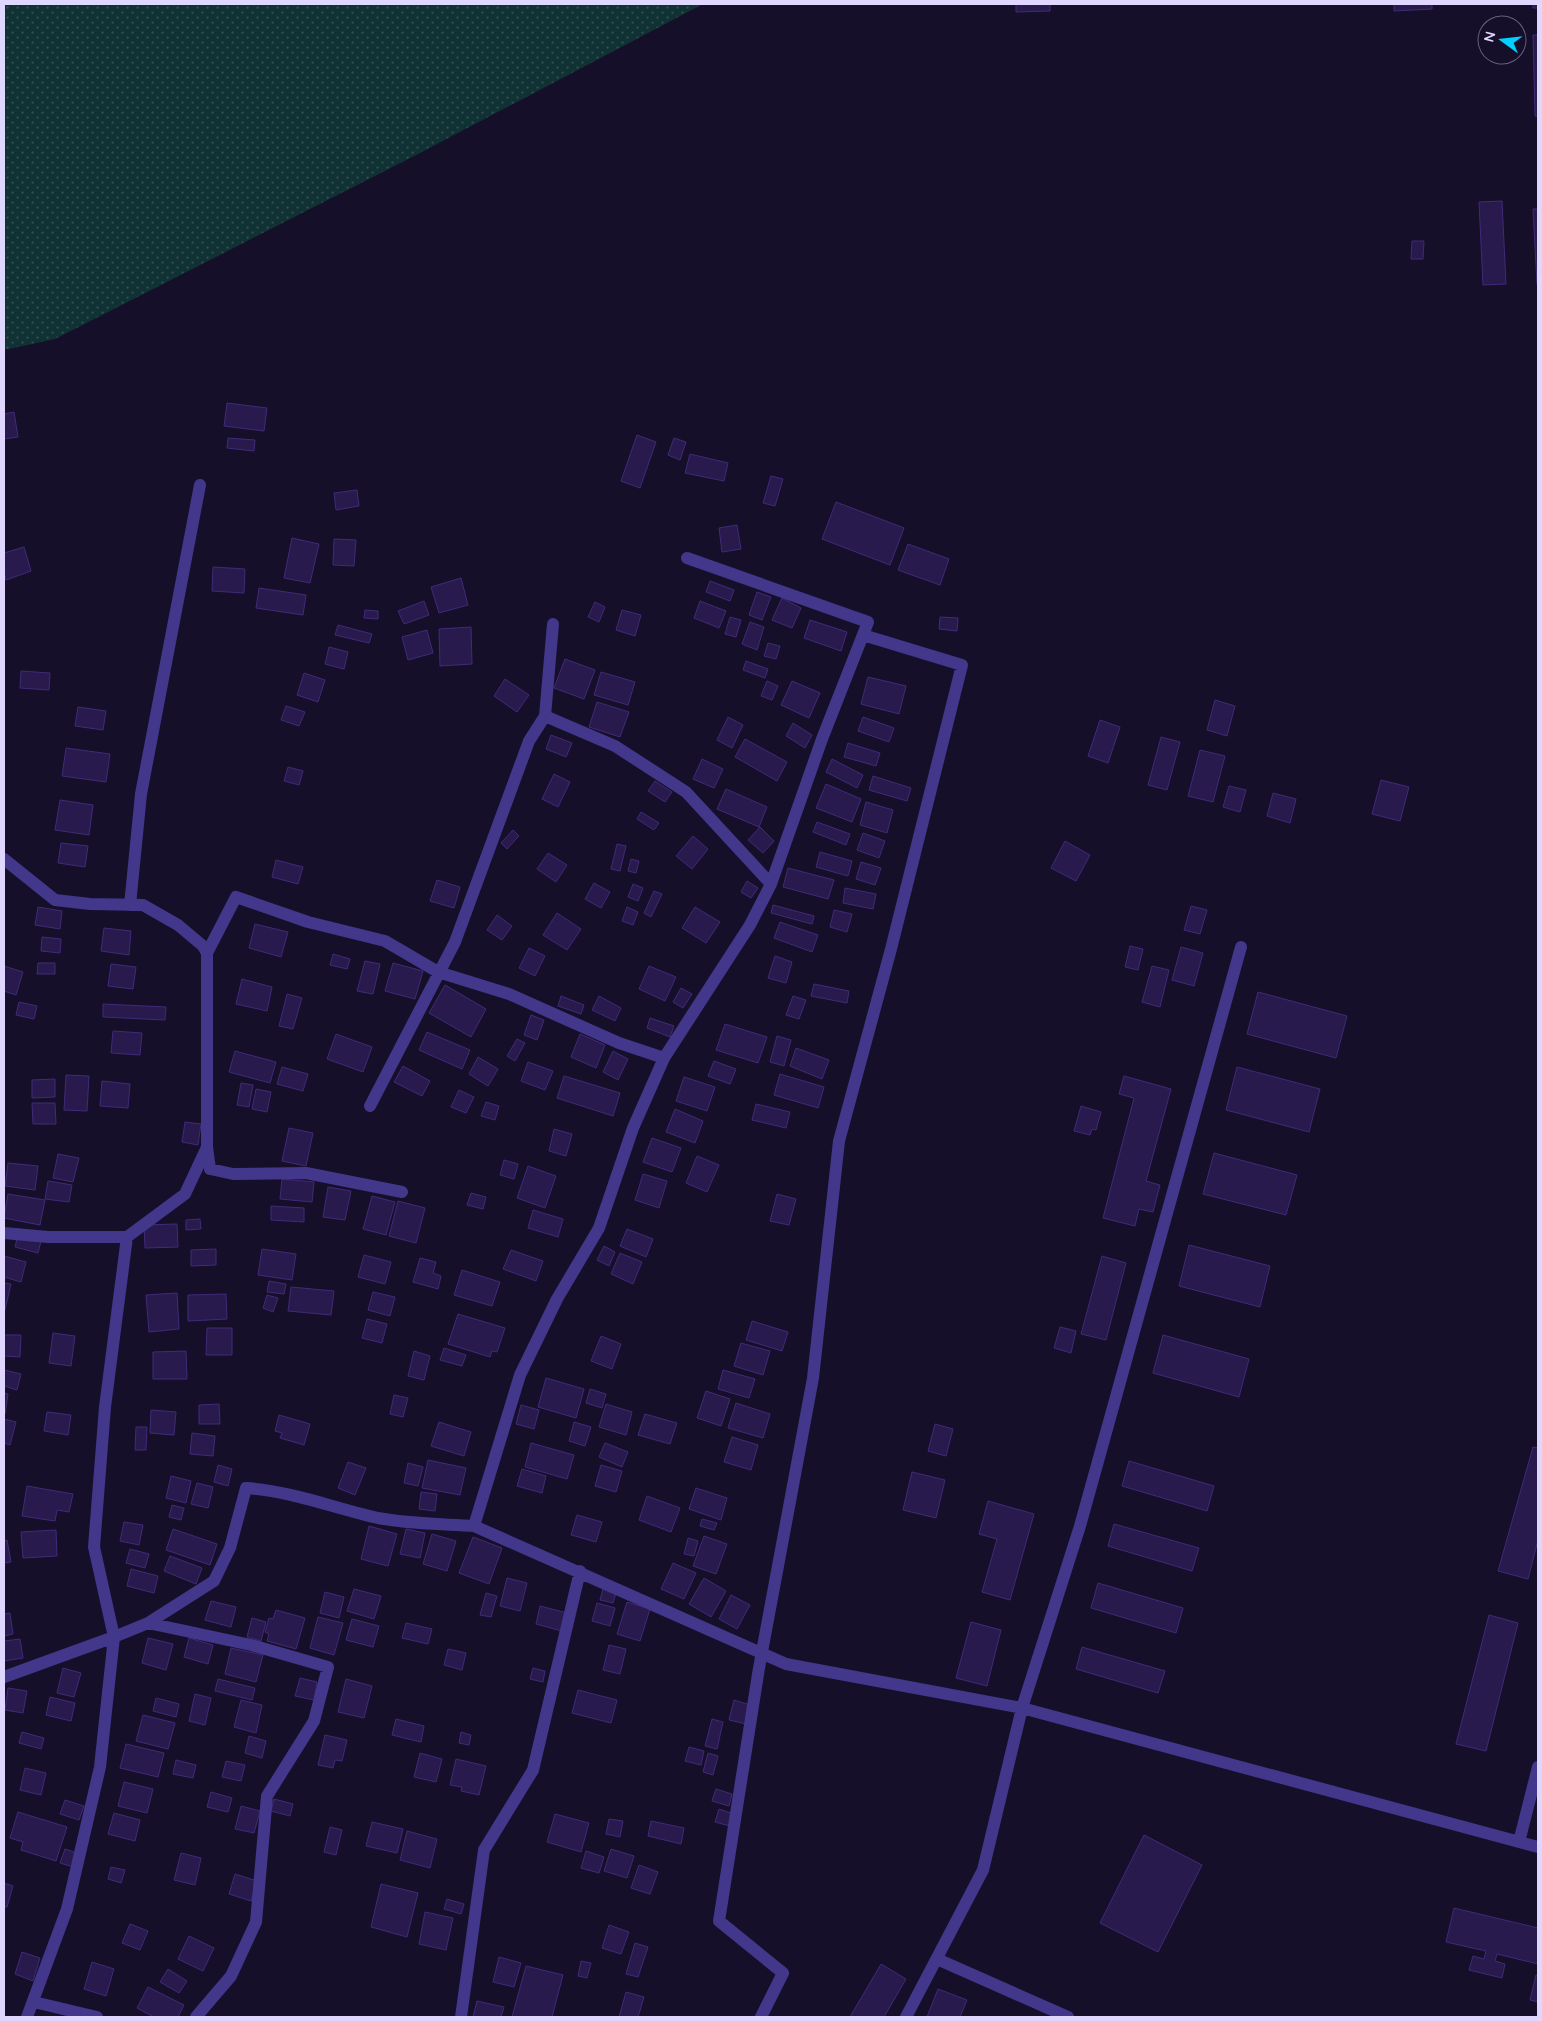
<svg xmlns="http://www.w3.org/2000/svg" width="1542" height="2021" viewBox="0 0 1542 2021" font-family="Quicksand,sans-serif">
<defs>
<pattern id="grass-dots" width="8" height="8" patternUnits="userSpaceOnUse" patternTransform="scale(1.25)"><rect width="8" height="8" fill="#113234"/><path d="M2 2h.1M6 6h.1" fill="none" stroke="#334f52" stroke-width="1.8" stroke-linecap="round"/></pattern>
</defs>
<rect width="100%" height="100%" fill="#160f2a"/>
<path fill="url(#grass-dots)" d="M4,4H703L418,154L55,339L4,350Z"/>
<path fill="#281a4c" stroke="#412a79" d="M1016,4H1050V11L1016,12Z
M1394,4H1432V9L1394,11Z
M1533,4H1538V8H1533Z
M1533,35H1538V116H1535Z
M1502,201L1506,284L1483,285L1479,202Z
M1533,209H1538V284H1537Z
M1412,241H1424L1423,259H1411Z
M227,403L267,408L264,431L224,426Z
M14,412L18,437L4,439V414Z
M637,435L656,442L640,488L621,481Z
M228,438L255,440L254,451L227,448Z
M674,438L686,442L680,460L668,455Z
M690,454L728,463L724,481L685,473Z
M771,476L783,479L775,506L763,503Z
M357,490L359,506L336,510L334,493Z
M836,502L904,528L890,565L822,539Z
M737,525L741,549L722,552L719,528Z
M292,538L319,544L310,583L284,578Z
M334,539L356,540L354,566L333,565Z
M908,544L949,559L940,585L898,570Z
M24,547L31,571L6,580L4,572V553Z
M213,567L245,569L244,593L212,591Z
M461,578L468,605L439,613L431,587Z
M710,581L734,590L730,601L706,592Z
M259,588L306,595L303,615L256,608Z
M757,592L771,597L762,620L749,615Z
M782,598L801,608L792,628L772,620Z
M424,601L429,615L404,624L398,611Z
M700,601L726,611L719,628L694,618Z
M595,602L605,607L599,622L588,617Z
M365,610L378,611V619L364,618Z
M622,610L641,615L635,636L616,630Z
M730,617L741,620L736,637L725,634Z
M940,617L958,618L957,631L939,629Z
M810,620L847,632L841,651L804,638Z
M750,622L764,627L757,650L742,644Z
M338,625L372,634L369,643L335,635Z
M471,627L472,664L440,666L439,629Z
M427,630L433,653L408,660L402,637Z
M768,643L780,646L776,659L764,656Z
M329,647L348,652L344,669L325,664Z
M565,659L595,670L584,699L554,688Z
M746,661L768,669L765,678L743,670Z
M21,671L50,673L49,690L20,688Z
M601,672L635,682L628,705L594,695Z
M304,673L325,680L318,702L297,695Z
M868,677L906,686L899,714L861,704Z
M505,679L529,695L517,712L494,696Z
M767,681L778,686L772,700L761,696Z
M792,681L820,693L809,718L781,705Z
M1215,700L1235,706L1227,736L1207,730Z
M597,702L629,712L620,737L589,727Z
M286,706L305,712L299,726L281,720Z
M78,707L106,711L103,730L75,726Z
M728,717L743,725L732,748L717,740Z
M863,717L894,728L889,742L858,731Z
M1100,720L1120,727L1108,763L1088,756Z
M793,723L812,735L805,748L786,736Z
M551,735L572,743L566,757L546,749Z
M1161,737L1180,742L1167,790L1148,785Z
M745,739L787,762L777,781L735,757Z
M848,743L880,753L876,766L844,757Z
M66,748L110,754L106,782L62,776Z
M1200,750L1225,756L1213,802L1188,796Z
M702,759L723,769L714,788L693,779Z
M832,759L863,775L857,788L826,772Z
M288,767L303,771L299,785L284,781Z
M554,774L570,782L558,807L542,799Z
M873,776L911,788L907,801L869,790Z
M1381,780L1409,787L1400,821L1372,814Z
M655,781L672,792L665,802L648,791Z
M826,784L861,799L852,822L816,808Z
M1229,786L1246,790L1240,812L1223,807Z
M726,789L767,807L759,827L717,809Z
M1273,793L1296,799L1290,823L1267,816Z
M60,800L93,805L89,835L55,830Z
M866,802L893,810L887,833L860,825Z
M641,812L659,823L654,830L637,819Z
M817,822L850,834L846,845L813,832Z
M760,827L774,841L763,853L748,840Z
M513,830L519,836L507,849L501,843Z
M863,833L885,841L879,858L857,850Z
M693,836L708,849L692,869L676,856Z
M1065,841L1090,855L1076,881L1051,868Z
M61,843L88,846L85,867L58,863Z
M617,844L626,846L620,871L611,869Z
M820,852L852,861L848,876L816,867Z
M548,853L567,865L556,882L537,869Z
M631,859L639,861L636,873L628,871Z
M276,860L303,867L298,884L272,877Z
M861,862L881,868L875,885L856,879Z
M788,868L834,880L828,899L783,887Z
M437,880L460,887L454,908L430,901Z
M747,881L758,888L751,898L741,892Z
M594,883L610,892L601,908L585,899Z
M633,884L643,888L638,901L628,897Z
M845,888L876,894L873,909L843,903Z
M654,891L662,894L651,917L644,913Z
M773,905L814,916L812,924L771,913Z
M1191,906L1207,910L1200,934L1184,930Z
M38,907L62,911L60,929L35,925Z
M627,907L638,912L633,925L622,921Z
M695,907L720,922L706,943L682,928Z
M834,910L852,914L847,932L830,927Z
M557,913L581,929L567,950L543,935Z
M497,915L512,926L502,940L487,930Z
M780,922L818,935L812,952L774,938Z
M255,924L288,932L281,957L249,948Z
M104,928L131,931L129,955L101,951Z
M42,937L61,939L60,953L41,951Z
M1130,946L1143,949L1138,970L1125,967Z
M1181,947L1203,953L1194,986L1172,980Z
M529,948L545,956L535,976L519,968Z
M333,954L350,959L347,969L330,965Z
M775,956L792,962L786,983L768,978Z
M365,961L380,964L373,994L357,991Z
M38,963H55V974H37Z
M393,963L423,971L415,999L385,991Z
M111,964L136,967L133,989L108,986Z
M4,966L23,972L16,995L4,991Z
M649,966L676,977L665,1001L639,989Z
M1152,966L1169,970L1160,1007L1142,1002Z
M242,979L272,987L267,1011L236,1004Z
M814,984L849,991L847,1003L811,996Z
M445,985L486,1009L471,1037L429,1013Z
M681,988L692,994L683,1008L673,1002Z
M1258,992L1347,1016L1336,1058L1247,1034Z
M287,994L302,998L293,1029L279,1026Z
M561,996L584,1005L581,1014L558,1006Z
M599,996L621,1008L615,1021L592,1010Z
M793,996L806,1000L799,1019L786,1015Z
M19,1002L37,1006L34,1019L16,1015Z
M103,1004L166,1007L165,1020L103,1017Z
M531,1015L544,1020L537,1040L524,1035Z
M650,1018L674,1026L670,1037L647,1028Z
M725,1024L767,1037L758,1063L716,1050Z
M113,1031L142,1033L140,1055L111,1053Z
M427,1032L470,1050L462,1069L419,1050Z
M336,1034L372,1047L363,1072L327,1059Z
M580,1034L605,1045L596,1068L571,1057Z
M777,1036L791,1040L784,1066L770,1062Z
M517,1039L525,1043L515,1061L507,1056Z
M796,1048L829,1060L822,1079L790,1066Z
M235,1051L276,1062L270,1083L229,1072Z
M613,1051L628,1059L618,1080L603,1072Z
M478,1057L498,1069L488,1086L469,1074Z
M714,1061L736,1069L730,1084L708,1076Z
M528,1062L553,1071L545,1090L521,1081Z
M403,1066L430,1081L422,1096L394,1082Z
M282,1067L308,1074L303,1091L277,1084Z
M1237,1067L1320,1089L1309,1132L1226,1110Z
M780,1074L824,1087L818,1108L774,1095Z
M66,1075L89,1076L87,1111L64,1110Z
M564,1076L620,1093L613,1116L557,1098Z
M1124,1076L1171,1089L1146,1181L1160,1185L1153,1212L1139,1209L1135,1226L1103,1218L1134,1098L1119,1094Z
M684,1077L715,1087L707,1111L676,1101Z
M55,1079V1097L32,1098V1080Z
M102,1081L130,1084L128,1108L100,1106Z
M241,1083L253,1085L249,1107L237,1105Z
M256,1089L271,1092L267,1112L252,1109Z
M459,1090L474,1097L466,1113L451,1107Z
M486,1102L499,1106L495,1120L481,1116Z
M32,1103H55L56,1124H33Z
M756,1104L790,1112L786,1128L752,1120Z
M1081,1106L1101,1112L1096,1130L1092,1129L1090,1135L1074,1131Z
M675,1109L703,1121L695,1143L666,1132Z
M185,1122L201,1124L198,1145L182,1142Z
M289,1128L313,1133L306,1166L282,1161Z
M554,1129L572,1134L566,1156L549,1151Z
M652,1138L681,1148L672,1172L643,1162Z
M1214,1153L1297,1175L1286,1215L1203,1194Z
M58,1154L79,1158L73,1182L53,1178Z
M697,1156L719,1165L707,1192L686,1183Z
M504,1160L518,1164L514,1179L500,1175Z
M8,1163L38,1166L35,1190L5,1186Z
M528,1166L556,1176L545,1208L517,1198Z
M643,1174L667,1181L659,1208L635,1200Z
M282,1179L314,1182L312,1202L280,1199Z
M48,1181L72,1185L69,1202L45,1199Z
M328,1187L351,1191L345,1220L323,1217Z
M471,1193L486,1197L483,1209L467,1205Z
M8,1194L45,1200L40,1225L4,1218Z
M777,1194L796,1199L789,1225L770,1221Z
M372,1196L395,1202L386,1235L363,1229Z
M398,1201L425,1208L416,1243L389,1236Z
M271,1206L304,1208V1222L271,1220Z
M533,1210L563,1219L558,1237L528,1228Z
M200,1219L201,1229L186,1230V1220Z
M177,1224L178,1247L145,1248L144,1225Z
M627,1229L653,1239L646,1257L620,1246Z
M18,1235L41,1241L38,1253L15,1247Z
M1189,1245L1270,1266L1260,1307L1179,1286Z
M604,1246L615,1252L609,1266L597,1260Z
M216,1249V1265L191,1266V1250Z
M262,1249L296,1254L292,1280L258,1275Z
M511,1250L543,1261L536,1281L503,1269Z
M620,1253L642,1262L633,1284L611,1274Z
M364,1255L391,1262L385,1284L358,1277Z
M4,1256L26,1262L21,1282L4,1277Z
M1102,1256L1126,1263L1106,1340L1081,1334Z
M420,1258L436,1262L433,1273L441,1276L438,1289L413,1282Z
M462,1270L500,1282L492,1306L454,1295Z
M269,1281L286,1284L284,1294L267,1292Z
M4,1283L11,1284L5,1310L4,1309Z
M291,1287L334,1291L331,1315L288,1311Z
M373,1292L395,1297L390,1316L368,1310Z
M177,1293L179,1329L149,1332L146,1295Z
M226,1294L227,1319L188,1321V1295Z
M267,1295L278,1298L273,1312L263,1308Z
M458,1314L505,1328L497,1352L492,1351L490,1357L448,1344Z
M367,1319L387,1324L382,1343L362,1338Z
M752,1321L788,1332L782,1351L746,1340Z
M1060,1327L1076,1331L1071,1353L1054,1348Z
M207,1328H232V1355H206Z
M53,1333L75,1336L71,1366L49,1363Z
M4,1335H21L20,1357L4,1356Z
M1163,1335L1249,1359L1239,1397L1153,1373Z
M601,1336L621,1344L612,1369L591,1361Z
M741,1343L770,1351L763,1375L734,1366Z
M444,1348L466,1355L462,1366L440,1360Z
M186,1351L187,1379H153V1352Z
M414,1351L430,1356L424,1380L408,1376Z
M4,1370L21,1374L17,1390L4,1386Z
M723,1370L755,1379L749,1398L718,1389Z
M546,1378L584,1389L576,1418L538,1407Z
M590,1389L606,1394L602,1408L586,1403Z
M706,1391L730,1399L721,1426L697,1418Z
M4,1393L8,1394L5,1414H4Z
M394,1395L408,1398L403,1417L390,1414Z
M736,1403L770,1414L763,1438L728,1428Z
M219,1404L220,1424H199V1405Z
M606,1404L632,1412L626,1435L599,1427Z
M521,1405L539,1410L534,1429L516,1424Z
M151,1410L176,1412L174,1435L150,1433Z
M47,1412L71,1415L68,1435L44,1431Z
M645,1414L677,1423L670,1444L638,1435Z
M279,1415L310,1424L304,1445L280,1438L282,1433L275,1431Z
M4,1419L16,1422L10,1445L4,1443Z
M439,1422L471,1432L464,1456L431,1446Z
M574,1422L591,1427L585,1446L569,1441Z
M935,1424L953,1429L946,1456L928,1451Z
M136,1427H147L146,1450H135Z
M192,1433L215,1436L213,1456L190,1454Z
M732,1437L758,1445L751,1470L724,1462Z
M531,1443L574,1455L567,1479L525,1467Z
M605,1443L628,1452L622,1467L599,1457Z
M1533,1447L1538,1448V1540L1528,1579L1498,1571Z
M428,1460L466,1468L460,1495L422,1488Z
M1129,1461L1214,1486L1207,1511L1122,1486Z
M348,1462L366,1468L355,1495L338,1488Z
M408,1463L423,1467L418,1486L404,1483Z
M218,1465L232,1469L228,1486L214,1482Z
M601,1465L622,1471L616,1492L595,1486Z
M522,1469L546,1476L542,1493L517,1486Z
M912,1472L945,1480L936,1518L903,1510Z
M171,1476L191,1481L186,1503L166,1498Z
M197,1483L213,1487L208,1508L191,1504Z
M27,1486L73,1494L69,1512L57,1510L55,1521L22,1516Z
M696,1488L727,1498L721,1520L689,1509Z
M421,1492L437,1494L435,1511L419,1509Z
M647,1496L680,1508L671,1532L639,1520Z
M988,1501L1034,1514L1010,1600L982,1592L997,1539L979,1534Z
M172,1505L184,1508L181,1520L169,1517Z
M577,1515L602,1522L596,1542L571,1535Z
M702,1519L717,1523L714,1530L700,1526Z
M124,1522L143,1525L139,1545L120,1541Z
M1114,1524L1199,1548L1192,1571L1108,1546Z
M369,1526L397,1534L388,1566L361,1559Z
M173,1529L217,1544L210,1565L166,1550Z
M406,1529L425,1533L420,1558L400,1554Z
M56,1530L57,1556L23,1558L21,1532Z
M432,1534L456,1541L447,1571L423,1564Z
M704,1536L727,1544L716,1574L693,1566Z
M473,1537L502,1548L489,1584L459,1573Z
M688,1538L698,1541L694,1556L684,1554Z
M7,1540L11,1562L4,1563V1541Z
M130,1549L149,1554L145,1568L126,1563Z
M170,1556L202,1568L196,1584L164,1571Z
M673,1563L696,1573L684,1599L661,1589Z
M131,1569L158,1576L154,1593L127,1586Z
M507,1578L527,1583L520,1611L500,1606Z
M704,1578L726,1591L711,1617L689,1604Z
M1098,1583L1183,1608L1176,1633L1091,1608Z
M354,1589L381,1596L374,1619L347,1611Z
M603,1589L616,1593L613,1603L600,1600Z
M325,1592L344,1597L339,1618L320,1613Z
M486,1593L497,1596L491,1617L480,1615Z
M731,1595L750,1605L737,1629L719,1619Z
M211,1601L236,1607L231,1627L205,1620Z
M627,1602L650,1609L640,1641L617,1634Z
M597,1603L615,1608L610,1626L592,1621Z
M540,1606L567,1613L562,1631L536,1624Z
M276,1610L305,1618L296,1649L267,1641L269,1634L265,1632L269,1618L273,1619Z
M10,1613L13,1634L4,1636V1614Z
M1489,1615L1518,1623L1486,1751L1456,1744Z
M318,1617L343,1623L334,1655L310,1648Z
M252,1618L266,1622L261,1641L247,1637Z
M352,1619L379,1626L373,1647L346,1640Z
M971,1622L1001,1630L987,1686L956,1678Z
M406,1623L432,1629L428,1644L402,1638Z
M148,1638L173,1644L166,1670L142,1663Z
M189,1638L213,1645L208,1664L184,1657Z
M20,1639L23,1658L4,1661V1641Z
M609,1645L626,1649L620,1674L603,1670Z
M1082,1647L1165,1671L1158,1693L1076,1669Z
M231,1648L263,1655L256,1682L225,1674Z
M448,1649L466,1653L462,1670L444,1665Z
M63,1668L81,1673L74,1697L57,1693Z
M533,1668L545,1671L543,1682L530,1679Z
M300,1678L317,1682L314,1700L295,1696Z
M218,1679L255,1688L252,1700L215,1691Z
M346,1679L372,1686L364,1718L338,1712Z
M8,1688L27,1691L23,1713L5,1710Z
M578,1690L617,1700L611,1723L572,1713Z
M195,1694L211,1698L205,1725L189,1721Z
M50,1697L75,1703L71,1721L46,1715Z
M156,1698L179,1704L176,1717L153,1711Z
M241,1700L262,1705L256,1733L234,1727Z
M734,1700L750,1705L746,1724L729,1720Z
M143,1715L175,1723L168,1749L136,1741Z
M396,1719L424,1726L421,1742L392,1735Z
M712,1719L723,1722L717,1749L705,1746Z
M22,1732L44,1738L41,1749L19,1743Z
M461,1732L471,1735L469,1745L459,1743Z
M325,1735L347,1740L342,1761L335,1760L333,1768L318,1765Z
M249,1736L266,1741L262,1758L245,1753Z
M126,1744L164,1753L158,1777L120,1768Z
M689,1747L704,1751L701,1765L685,1761Z
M420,1753L442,1759L436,1782L414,1777Z
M708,1753L718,1756L713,1775L703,1772Z
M456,1759L486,1766L479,1795L461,1791L462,1787L450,1785Z
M176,1760L196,1765L193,1778L173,1774Z
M226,1761L245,1765L241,1781L222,1777Z
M25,1768L46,1773L41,1795L20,1790Z
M124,1782L153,1789L147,1813L118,1806Z
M716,1789L732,1794L729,1806L712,1801Z
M211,1792L232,1798L228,1812L207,1807Z
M274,1799L293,1804L290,1816L271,1811Z
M65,1800L84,1806L79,1820L60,1814Z
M241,1806L260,1811L254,1833L235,1829Z
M719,1809L734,1814L730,1826L715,1822Z
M18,1812L67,1827L56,1861L21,1850L23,1842L10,1838Z
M114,1813L140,1820L135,1841L108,1834Z
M555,1814L589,1823L581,1852L547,1842Z
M609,1819L623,1821L620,1837L606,1834Z
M651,1821L684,1828L681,1844L648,1836Z
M372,1822L403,1829L397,1853L366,1846Z
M330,1827L342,1830L336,1855L324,1852Z
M407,1831L437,1839L430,1868L400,1860Z
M1144,1835L1202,1865L1158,1952L1100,1923Z
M65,1849L77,1853L73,1867L60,1863Z
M611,1849L634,1856L627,1878L604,1871Z
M586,1851L604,1857L599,1873L581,1868Z
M181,1853L201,1858L195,1885L174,1880Z
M639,1865L658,1872L650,1894L631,1888Z
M111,1867L125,1870L121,1883L108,1879Z
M235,1874L257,1881L251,1901L229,1894Z
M4,1883L13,1886L7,1907H4Z
M381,1884L418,1893L407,1937L371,1927Z
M447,1899L464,1904L461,1914L444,1909Z
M1454,1908L1538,1928V1964L1497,1954L1495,1961L1505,1964L1502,1978L1469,1970L1473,1956L1484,1959L1486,1951L1446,1942Z
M425,1912L453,1918L446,1950L419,1944Z
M130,1924L148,1931L140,1950L122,1943Z
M609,1925L629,1932L621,1954L602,1948Z
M189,1936L214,1948L203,1971L178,1959Z
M635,1943L648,1947L638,1977L626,1974Z
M22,1952L40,1958L33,1981L15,1974Z
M499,1957L521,1963L514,1987L493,1982Z
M581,1961L591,1963L587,1978L578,1976Z
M92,1962L114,1969L106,1996L84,1989Z
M881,1964L906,1979L884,2017H850Z
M526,1966L563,1975L552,2017H512Z
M168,1969L187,1981L179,1993L160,1982Z
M1536,1975L1538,1976V2002L1530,2000Z
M148,1987L184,2005L178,2017H154L137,2008Z
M938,1989L967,2000L960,2017H927Z
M626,1992L644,1997L638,2017H619Z
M477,2001L504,2007L501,2017H473Z"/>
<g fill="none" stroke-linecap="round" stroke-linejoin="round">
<path stroke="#42378b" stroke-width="12" d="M687,558L868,622L822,739L771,884L750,925L664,1058L633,1128L599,1228L557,1299L520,1375L474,1526L786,1664L1022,1708L1538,1847
M545,716L615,746L686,792L771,884
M4,859L55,900L90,904L143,905L178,925L203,946L207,953
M130,905L141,794L200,485
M370,1106L455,942L529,741L545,716L553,624
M207,1147L210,1169L233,1174L306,1173L402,1192
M4,1233L48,1237H127
M148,1623L214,1581L230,1548L246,1488C291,1491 334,1508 378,1518C408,1524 443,1524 474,1526
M4,1677L114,1637L94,1547L105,1407L127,1237L185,1194L207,1147V953L236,897L308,922L385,941L438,972L509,994L619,1043L664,1058
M1519,1842L1538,1767
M937,1959L1068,2017
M34,2002L97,2017
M27,2017L67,1909L100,1767L114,1637L148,1623L251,1645L328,1667L314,1721L267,1796L256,1922L231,1976L196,2017
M461,2017L484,1850L533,1770L580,1571
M761,2017L783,1973L719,1921L759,1668L813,1378L839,1141L891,949L962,665L863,635
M906,2017L983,1870L1022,1708L1080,1526L1241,947"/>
</g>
<rect width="1542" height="2021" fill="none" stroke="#dfd7ff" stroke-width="10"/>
<g transform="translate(1502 40) rotate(285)"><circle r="24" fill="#160f2a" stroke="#665f7f"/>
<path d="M0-4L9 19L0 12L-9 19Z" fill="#03d0ff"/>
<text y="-8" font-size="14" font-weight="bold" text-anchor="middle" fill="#dfd7ff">N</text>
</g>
</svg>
